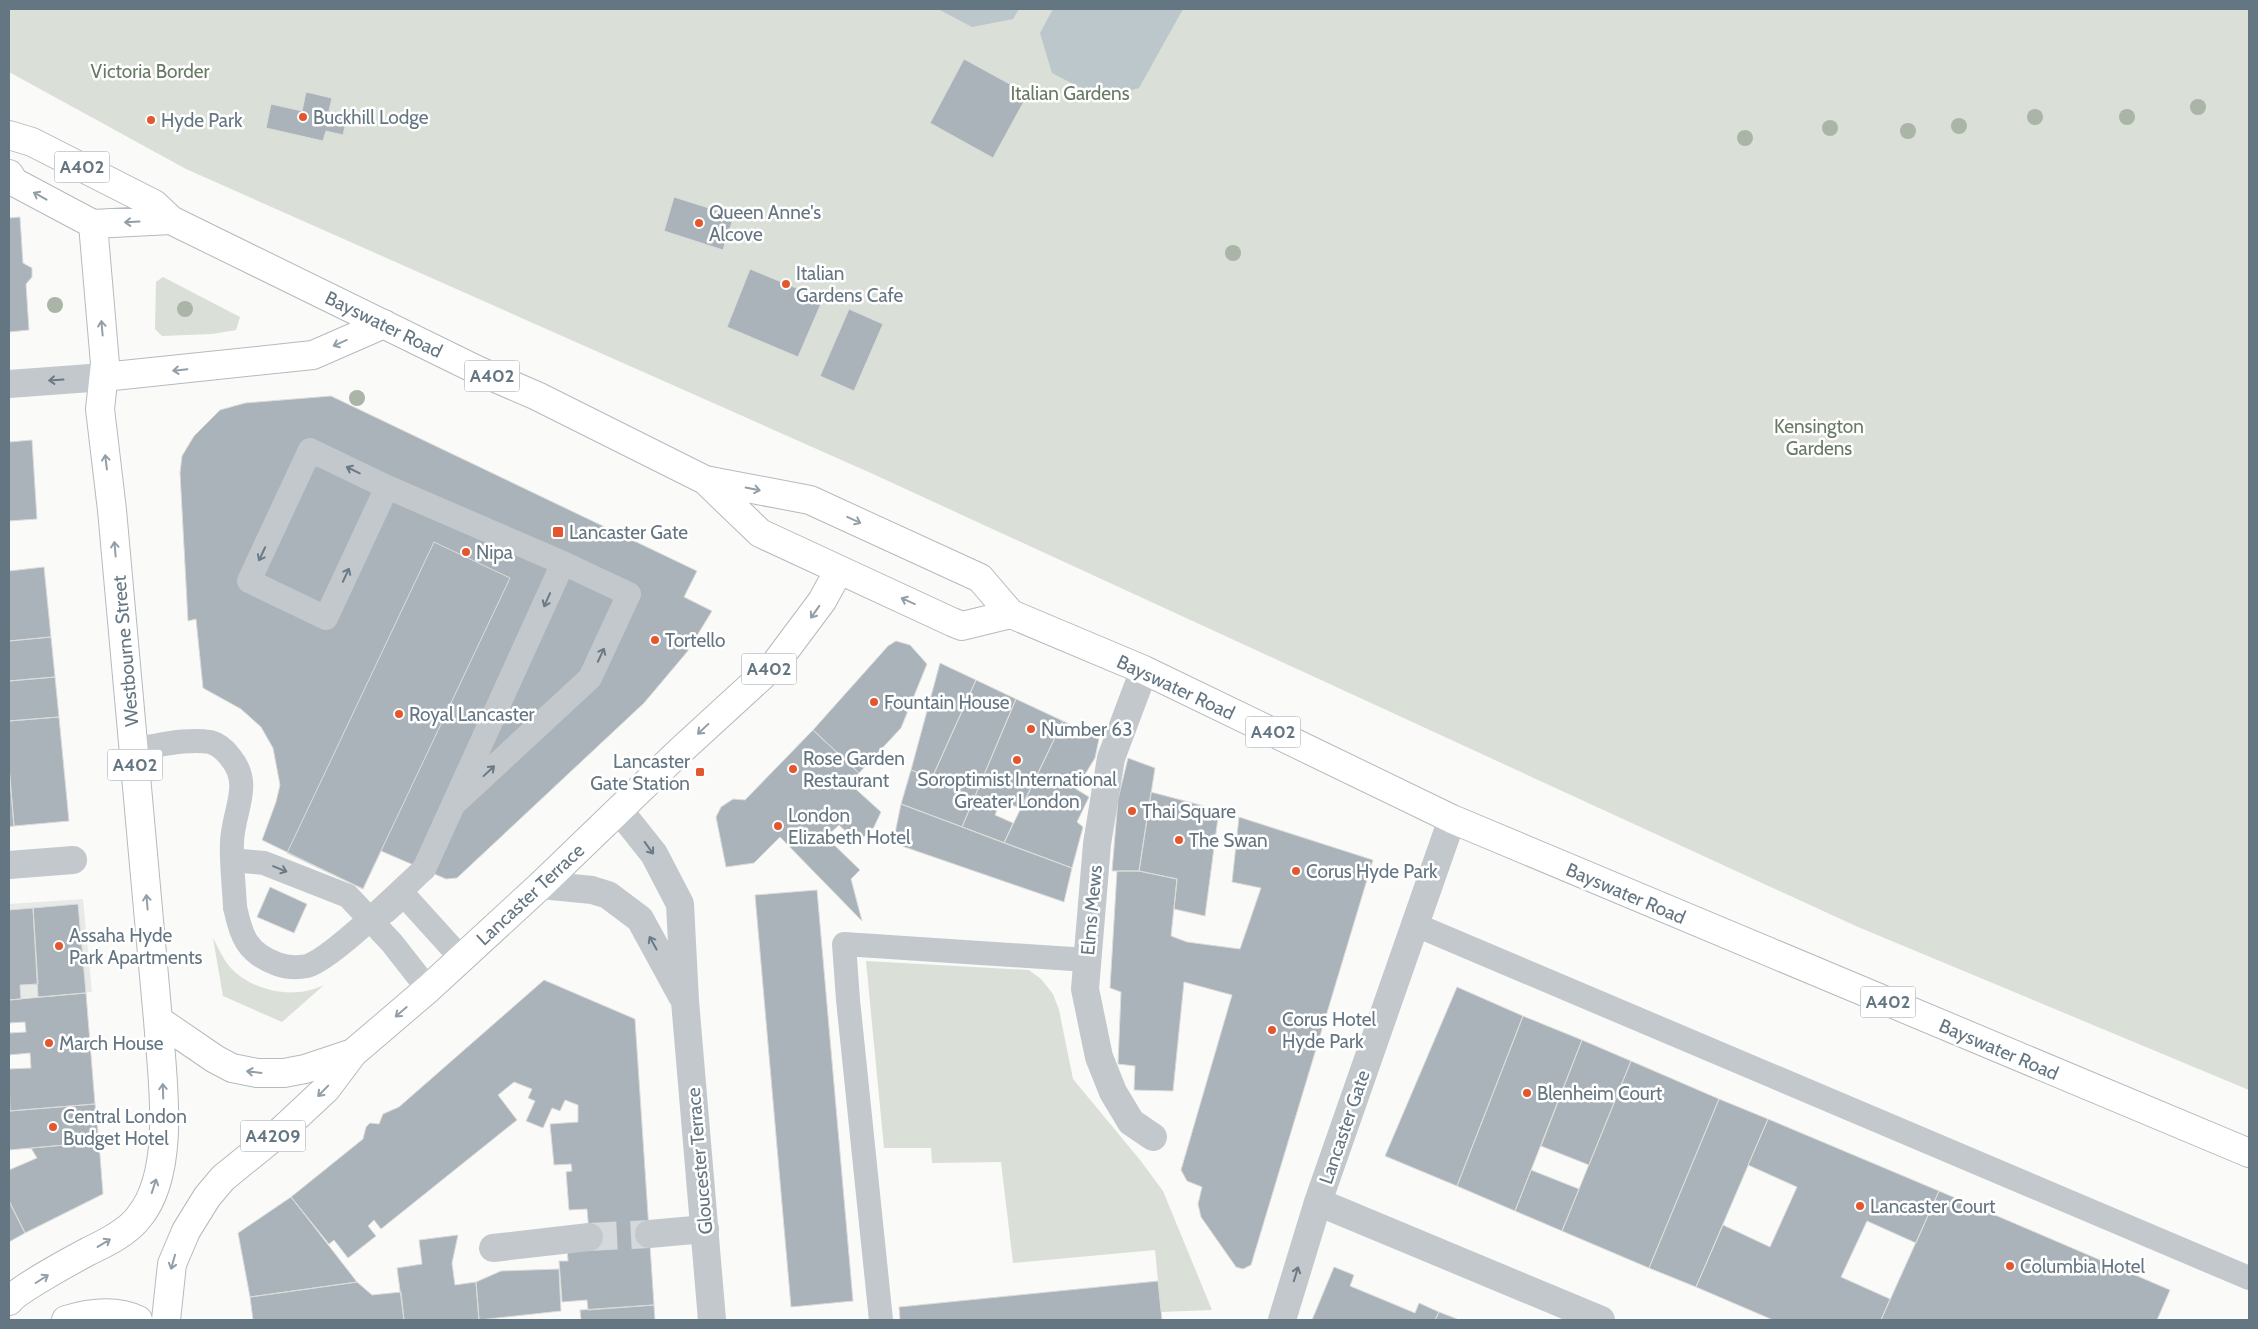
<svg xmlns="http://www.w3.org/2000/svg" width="2258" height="1329" viewBox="0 0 2258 1329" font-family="Cabin,sans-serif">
<rect width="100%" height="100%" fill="#fafaf8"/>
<path fill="#e8e9e9" d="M83,899L92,992L9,999V904Z"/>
<path fill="#dadfd7" d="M9,9H2249V1090L1858,927L873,474L186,169L9,72Z
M163,277L240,317L236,330L212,334L162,336L155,329L156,282Z
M213,938C217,946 221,954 226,962C246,990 292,1001 324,985L282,1022L223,996Z
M866,961L1029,970L1041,979L1053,994L1059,1010L1073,1079L1140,1160L1163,1191L1212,1310L1161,1312L1155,1250L1013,1263L1001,1162L932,1163L931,1148H884Z"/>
<path fill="#bbc7cb" d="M938,9H1019L1013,19L972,27Z
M1053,9H1183L1139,88L1102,99L1052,73L1040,33Z"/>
<path fill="#aab3b9" stroke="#dcdcda" d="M964,59L1028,94L993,158L930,123Z
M306,92L332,98L328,115L347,119L343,135L326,131L323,141L266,128L271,104L302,111Z
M674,197L734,216L723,250L664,231Z
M20,217L23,263L32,268V277L26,284L29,330L9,332V218Z
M750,269L823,299L798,357L727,327Z
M849,309L883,324L854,391L820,376Z
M331,396L697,571L684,597L712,611L687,652L644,703L457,878L446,879L381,851L363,889L262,840L276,802L280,785L273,748L261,727L241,709L203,688L196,619L188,621L180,473L182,456L194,436L220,410L245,403Z
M32,440L37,519L9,521V442Z
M434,542L510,578L363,889L287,853Z
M44,567L51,637L9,641V571Z
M51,637L55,677L9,681V641Z
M896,641L910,645L927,664L901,728L859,773L813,730L888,646Z
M940,663L976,680L932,778L911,770Z
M55,677L59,717L9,721V681Z
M976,680L1016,699L962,827L901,804L911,770L932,778Z
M1016,699L1063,721L1021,809L1001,800L995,815L1013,823L1004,843L962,827Z
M59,717L69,821L14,826L9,767V721Z
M1063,721L1099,739L1095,758L1076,789L1089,797L1077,822L1083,827L1072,868L1004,843Z
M813,730L859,773L849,783L881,812L874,827L865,836L855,840L839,825L826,837L860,870L851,879L862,921L780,837L754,863L726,867L716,817L721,807L733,799L745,800Z
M1128,758L1155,768L1139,871H1112L1118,799Z
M9,767L14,826L9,827Z
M1151,792L1219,810L1205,916L1174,909L1177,879L1139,871Z
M901,804L1072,868L1064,902L893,843Z
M1239,817L1373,860L1251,1265L1243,1269L1236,1267L1201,1217L1198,1204L1202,1187L1187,1181L1181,1170L1232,995L1184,982L1173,1091L1134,1090L1135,1066L1118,1064L1121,992L1110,988L1117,871H1139L1177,879L1171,936L1187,942L1240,949L1261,888L1232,882Z
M270,887L307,904L294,933L257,917Z
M817,890L853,1301L791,1307L755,895Z
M78,904L86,993L38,997L33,908Z
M33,908L38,984L20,985L21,999L9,1000V910Z
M544,980L635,1019L654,1305L588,1310L587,1300L562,1302L559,1261H568L567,1245L590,1243L587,1209L569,1210L566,1172L572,1171L571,1164L554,1165L550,1124L578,1122V1105L565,1100L560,1111L552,1108L543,1128L526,1121L535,1101L528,1098L532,1089L514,1082L498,1095L517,1120L381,1229L374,1220L368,1226L376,1236L348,1258L334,1240L329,1244L291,1197L363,1139L366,1127L370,1123L379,1124L383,1114L399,1107Z
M1457,987L1523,1016L1457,1186L1385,1156Z
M86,993L95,1104L10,1111L9,1069L31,1068L30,1053L9,1055V1033L26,1032L25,1022L9,1023V1000Z
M1523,1016L1582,1040L1515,1211L1457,1186Z
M1582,1040L1631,1061L1589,1165L1541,1146Z
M1631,1061L1719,1099L1649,1268L1562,1231Z
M1719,1099L1768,1119L1696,1287L1649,1268Z
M95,1104L99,1142L9,1150V1111Z
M1768,1119L1939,1191L1916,1243L1867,1221L1841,1277L1890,1299L1881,1320H1773L1696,1287L1723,1225L1770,1247L1797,1187L1748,1165Z
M99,1142L103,1194L25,1233L9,1201V1170L37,1158L31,1148Z
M1531,1170L1579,1189L1562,1231L1515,1211Z
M1939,1191L2170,1290L2157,1320H1881Z
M291,1197L357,1282L250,1297L238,1233Z
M9,1201L25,1233L9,1242Z
M458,1235L452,1263L455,1285L476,1282L479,1320H404L397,1268L422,1264L419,1240Z
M1334,1267L1354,1275L1350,1286L1415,1313L1419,1303L1439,1312L1435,1320H1312Z
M559,1269L561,1311L479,1320L476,1282L501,1271Z
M1158,1281L1162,1320H900L899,1307Z
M357,1282L372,1295L401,1292L404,1320H253L250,1297Z
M654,1305L655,1320H581L580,1310Z
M1439,1312L1457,1319V1320H1435Z"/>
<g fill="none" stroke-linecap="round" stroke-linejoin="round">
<path stroke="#d5d9db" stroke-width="28" stroke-dasharray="28 14" stroke-linecap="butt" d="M589,1237L649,1234"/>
<g stroke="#b5babe" stroke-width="30">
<path id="primary" d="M9,135L32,142L154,204L171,220L181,225L477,370L537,396L705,480L810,500L980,578L1011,614L1144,670L1452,819L2249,1153
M9,174L14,182L93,224L171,220
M104,377L313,355L384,324
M705,480L760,533L952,622L962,626L1011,614
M158,1020L215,1059L232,1068L257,1073H284L305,1069L353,1053L428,989L541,885L679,752L775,664L822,601L839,570
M9,1301C17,1290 74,1259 89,1251C106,1243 128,1232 139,1217C177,1171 162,1076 158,1020L112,510L100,409L105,364L93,224
M66,1320C89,1313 115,1309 138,1320
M166,1320L172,1264L186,1231L207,1197L223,1178L281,1131L326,1089L353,1053"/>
</g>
<path stroke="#c3c8cc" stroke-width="24" d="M387,487L326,618L249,581L310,450L387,487L563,563
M134,749C158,746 186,738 210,742C218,744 226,751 231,758C253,785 233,811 232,842C231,863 234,885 235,907
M232,860L264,863L348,896L392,943L428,989
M424,869L563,563L629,594L590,678L454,804
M385,912L404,895L461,958
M1416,925L2249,1278
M881,1320L848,1000L844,944L1087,960"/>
<path stroke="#c3c8cc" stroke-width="28" d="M9,384L104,377
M1144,670L1111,758L1097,844L1085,989L1099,1057L1113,1092L1131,1122L1153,1137
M9,865L73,860
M1318,1202L1601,1320
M649,1234L705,1229
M493,1248L589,1237
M1282,1320L1318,1202L1452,819"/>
<path stroke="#c3c8cc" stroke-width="28" d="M619,810L654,854L680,904L685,1001L712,1320
M541,885L592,890L608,895L640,919L682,996"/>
<use href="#primary" stroke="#fff" stroke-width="28"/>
<path stroke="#c3c8cc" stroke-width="24" d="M235,907C241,936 247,953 277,964C285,967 297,968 307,966C332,959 401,890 424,869"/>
</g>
<g fill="#aab4a7">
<circle cx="2198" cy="107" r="8"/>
<circle cx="2035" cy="117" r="8"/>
<circle cx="2127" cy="117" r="8"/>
<circle cx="1959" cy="126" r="8"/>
<circle cx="1830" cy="128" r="8"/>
<circle cx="1908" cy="131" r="8"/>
<circle cx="1745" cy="138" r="8"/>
<circle cx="1233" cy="253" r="8"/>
<circle cx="55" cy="305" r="8"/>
<circle cx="185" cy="309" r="8"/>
<circle cx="357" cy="398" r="8"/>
</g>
<defs><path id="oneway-shaft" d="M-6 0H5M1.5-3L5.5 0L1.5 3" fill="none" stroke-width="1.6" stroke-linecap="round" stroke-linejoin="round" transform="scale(1.25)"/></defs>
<g stroke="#939fa8">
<use href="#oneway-shaft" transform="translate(40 196) rotate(-151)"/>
<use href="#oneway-shaft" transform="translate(132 222) rotate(177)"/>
<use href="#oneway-shaft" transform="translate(102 328) rotate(-95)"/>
<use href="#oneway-shaft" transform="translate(340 343) rotate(156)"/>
<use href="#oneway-shaft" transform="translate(180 370) rotate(174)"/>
<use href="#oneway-shaft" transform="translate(106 462) rotate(-97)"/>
<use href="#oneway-shaft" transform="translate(753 489) rotate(11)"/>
<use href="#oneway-shaft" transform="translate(854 520) rotate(25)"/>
<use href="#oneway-shaft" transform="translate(115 549) rotate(-95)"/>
<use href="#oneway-shaft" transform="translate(908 601) rotate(-156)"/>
<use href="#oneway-shaft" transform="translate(815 612) rotate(125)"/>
<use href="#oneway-shaft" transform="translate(703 729) rotate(137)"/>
<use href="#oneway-shaft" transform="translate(147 902) rotate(-95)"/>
<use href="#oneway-shaft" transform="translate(401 1012) rotate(139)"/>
<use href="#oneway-shaft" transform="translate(254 1072) rotate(-173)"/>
<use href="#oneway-shaft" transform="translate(163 1091) rotate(-92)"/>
<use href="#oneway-shaft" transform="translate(323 1091) rotate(134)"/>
<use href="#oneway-shaft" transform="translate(154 1186) rotate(-72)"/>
<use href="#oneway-shaft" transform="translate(104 1243) rotate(-31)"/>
<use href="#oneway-shaft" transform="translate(173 1262) rotate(106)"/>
<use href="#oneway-shaft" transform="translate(42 1279) rotate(-32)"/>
</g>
<g stroke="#6a7a87">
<use href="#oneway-shaft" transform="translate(56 380) rotate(176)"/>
<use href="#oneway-shaft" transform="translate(353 470) rotate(-154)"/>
<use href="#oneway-shaft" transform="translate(262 554) rotate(115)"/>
<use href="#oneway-shaft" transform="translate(346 575) rotate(-65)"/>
<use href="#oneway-shaft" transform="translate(547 600) rotate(114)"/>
<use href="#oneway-shaft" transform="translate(601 655) rotate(-65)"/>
<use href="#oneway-shaft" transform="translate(489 771) rotate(-43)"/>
<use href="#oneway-shaft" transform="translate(649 848) rotate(54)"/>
<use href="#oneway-shaft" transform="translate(280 869) rotate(22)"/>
<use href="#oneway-shaft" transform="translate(653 943) rotate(-119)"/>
<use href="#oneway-shaft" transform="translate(1296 1274) rotate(-73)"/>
</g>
<g fill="#e4572e" stroke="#fff" stroke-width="2">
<circle cx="303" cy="117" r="5"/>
<circle cx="151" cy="120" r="5"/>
<circle cx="699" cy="223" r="5"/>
<circle cx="786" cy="284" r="5"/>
<rect x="552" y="526" width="12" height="12" rx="2.5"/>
<circle cx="466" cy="552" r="5"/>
<circle cx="655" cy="640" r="5"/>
<circle cx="874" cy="702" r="5"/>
<circle cx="399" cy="714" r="5"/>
<circle cx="1031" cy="729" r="5"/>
<circle cx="1017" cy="760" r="5"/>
<circle cx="793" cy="769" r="5"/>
<rect x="695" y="767" width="10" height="10" rx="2.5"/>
<circle cx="1132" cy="811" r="5"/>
<circle cx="778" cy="826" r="5"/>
<circle cx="1179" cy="840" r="5"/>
<circle cx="1296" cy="871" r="5"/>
<circle cx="59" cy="946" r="5"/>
<circle cx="1272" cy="1030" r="5"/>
<circle cx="49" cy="1043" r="5"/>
<circle cx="1527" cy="1093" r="5"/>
<circle cx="53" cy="1127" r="5"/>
<circle cx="1860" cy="1206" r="5"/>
<circle cx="2010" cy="1266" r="5"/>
</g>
<g text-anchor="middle" stroke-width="5" stroke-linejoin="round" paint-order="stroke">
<g fill="#fff" stroke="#939fa8" stroke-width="1">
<rect x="54.5" y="151.5" width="55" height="31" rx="4"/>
<rect x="464.5" y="360.5" width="55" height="31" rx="4"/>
<rect x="741.5" y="653.5" width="55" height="31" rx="4"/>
<rect x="1245.5" y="716.5" width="55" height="31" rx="4"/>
<rect x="107.5" y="749.5" width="55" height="31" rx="4"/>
<rect x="1860.5" y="986.5" width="55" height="31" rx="4"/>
<rect x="240.5" y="1120.5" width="65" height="31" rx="4"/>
</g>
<g font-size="18" font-weight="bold" fill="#657683">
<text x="82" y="173">A402</text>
<text x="492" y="382">A402</text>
<text x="769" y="675">A402</text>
<text x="1273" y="738">A402</text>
<text x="135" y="771">A402</text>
<text x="1888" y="1008">A402</text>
<text x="273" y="1142">A4209</text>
</g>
<g font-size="19" fill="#687a64" stroke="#fff">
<text x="150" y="78">Victoria Border</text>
<text x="1070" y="100">Italian Gardens</text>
<text x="1819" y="433">Kensington<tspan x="1819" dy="22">Gardens</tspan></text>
</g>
<g font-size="19" fill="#657683" stroke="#fff" text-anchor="start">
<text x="313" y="124">Buckhill Lodge</text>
<text x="161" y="127">Hyde Park</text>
<text x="709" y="219">Queen Anne's<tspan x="709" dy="22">Alcove</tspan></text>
<text x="796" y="280">Italian<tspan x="796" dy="22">Gardens Cafe</tspan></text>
<text x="569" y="539">Lancaster Gate</text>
<text x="476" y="559">Nipa</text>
<text x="665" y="647">Tortello</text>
<text x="884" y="709">Fountain House</text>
<text x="409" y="721">Royal Lancaster</text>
<text x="1041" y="736">Number 63</text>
<text x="803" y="765">Rose Garden<tspan x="803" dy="22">Restaurant</tspan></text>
<text x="690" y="768" text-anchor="end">Lancaster<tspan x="690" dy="22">Gate Station</tspan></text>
<text x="1017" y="786" text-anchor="middle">Soroptimist International<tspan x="1017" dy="22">Greater London</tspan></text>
<text x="1142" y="818">Thai Square</text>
<text x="788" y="822">London<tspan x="788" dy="22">Elizabeth Hotel</tspan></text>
<text x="1189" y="847">The Swan</text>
<text x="1306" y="878">Corus Hyde Park</text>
<text x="69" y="942">Assaha Hyde<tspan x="69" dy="22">Park Apartments</tspan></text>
<text x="1282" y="1026">Corus Hotel<tspan x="1282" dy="22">Hyde Park</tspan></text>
<text x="59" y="1050">March House</text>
<text x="1537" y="1100">Blenheim Court</text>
<text x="63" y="1123">Central London<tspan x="63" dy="22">Budget Hotel</tspan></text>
<text x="1870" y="1213">Lancaster Court</text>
<text x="2020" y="1273">Columbia Hotel</text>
</g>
<g font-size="19" fill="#657683" stroke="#fff">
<text transform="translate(384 324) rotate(26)" y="7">Bayswater Road</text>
<text transform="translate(125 651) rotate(-95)" y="7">Westbourne Street</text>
<text transform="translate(1176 687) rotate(25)" y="7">Bayswater Road</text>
<text transform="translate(1626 893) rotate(23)" y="7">Bayswater Road</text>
<text transform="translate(530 894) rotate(-43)" y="7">Lancaster Terrace</text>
<text transform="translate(1091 910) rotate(-85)" y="7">Elms Mews</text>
<text transform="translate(1999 1049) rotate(23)" y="7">Bayswater Road</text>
<text transform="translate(1344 1127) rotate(-71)" y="7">Lancaster Gate</text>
<text transform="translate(699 1161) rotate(-95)" y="7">Gloucester Terrace</text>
</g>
</g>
<rect width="2258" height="1329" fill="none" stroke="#657683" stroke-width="20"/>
</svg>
